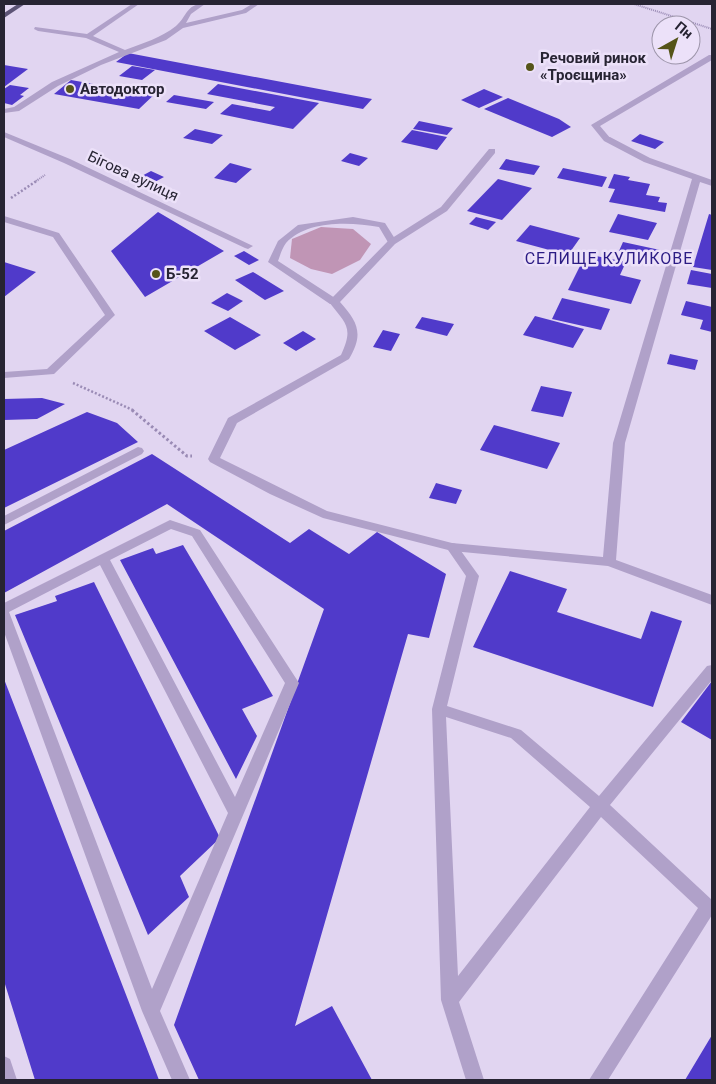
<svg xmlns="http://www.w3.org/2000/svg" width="716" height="1084" viewBox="0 0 716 1084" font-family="Roboto,sans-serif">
<rect width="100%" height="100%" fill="#e1d5f1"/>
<path fill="#c095b5" d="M321,227L353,229L371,244L360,260L332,274L311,269L290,258L292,239Z"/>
<path fill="#503aca" d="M128,53L372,99L363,109L116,62Z
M4,65L28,69L4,87Z
M132,66L155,70L142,80L119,76Z
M71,80L133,91L136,88L158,91L139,109L54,94Z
M218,84L319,103L293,129L220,114L232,104L270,111L275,107L207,94Z
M10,85L29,88L20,95L24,96L12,105L4,103V89Z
M484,89L503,97L479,108L461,100Z
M174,95L214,102L206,109L166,102Z
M508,98L559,119L571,127L552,137L484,109Z
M419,121L453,128L447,135L413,129Z
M195,129L223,135L212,144L183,138Z
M412,130L447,137L437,150L401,142Z
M640,134L664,142L655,149L631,141Z
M350,153L368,158L359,166L341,161Z
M506,159L540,166L534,175L499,169Z
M230,163L252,169L236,183L214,178Z
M563,168L607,177L602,187L557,178Z
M151,171L164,177L151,184L138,178Z
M614,174L630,177L628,180L650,184L646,195L660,197L658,202L667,203L665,212L609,202L615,189L608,188Z
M498,179L532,188L502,220L467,211Z
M158,212L224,251L145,297L111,251Z
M618,214L657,223L648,240L609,232Z
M709,214L712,215V270L693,267Z
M476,217L496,222L488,230L469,224Z
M530,225L580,238L568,255L516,241Z
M623,242L660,250L656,258L619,251Z
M244,251L259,260L249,265L234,256Z
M586,254L626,262L620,275L641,280L631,304L568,290Z
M4,262L36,272L4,297Z
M691,270L712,274V288L687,284Z
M253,272L284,291L265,300L235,280Z
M227,293L243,301L228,311L211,303Z
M562,298L610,309L601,330L552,319Z
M686,301L712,307V332L700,329L703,320L681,315Z
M535,316L584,329L573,348L523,335Z
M230,317L261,335L235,350L204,331Z
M422,317L454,324L447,336L415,328Z
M383,330L400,334L391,351L373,347Z
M303,331L316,339L296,351L283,343Z
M670,354L698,360L695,370L667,364Z
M541,386L572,392L563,417L531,411Z
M42,398L65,404L37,419L4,420V399Z
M87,412L117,423L138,442L4,508V450Z
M494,425L560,443L547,469L480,450Z
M152,454L290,543L309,529L349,554L377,532L446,574L429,638L408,634L295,1026L332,1006L372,1080H199L174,1025L324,609L167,504L4,593V531Z
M436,483L462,490L456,504L429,498Z
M183,545L273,696L242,709L257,736L236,779L120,560L153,548L156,554Z
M510,571L567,589L557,612L641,639L651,611L682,621L653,707L473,647Z
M94,582L220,838L180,876L189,897L148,935L15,615L57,601L55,596Z
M4,679L159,1080H35L4,981Z
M712,681V740L681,722Z
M712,1035V1080H685Z"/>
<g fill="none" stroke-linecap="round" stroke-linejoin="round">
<path stroke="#9a8bb5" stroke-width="2" stroke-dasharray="1 1" stroke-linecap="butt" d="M634,4L712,29
M36,181L45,175"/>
<path stroke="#9a8bb5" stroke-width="2.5" stroke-dasharray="2 2" stroke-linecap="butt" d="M11,198L38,180
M73,383L135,411"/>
<path stroke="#9a8bb5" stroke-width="3" stroke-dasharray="2.5 2.5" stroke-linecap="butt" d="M132,410L187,456H192"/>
<path fill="#b0a1c9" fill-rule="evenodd" d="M132,4H139L93,36L125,50C143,43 161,38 176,26C187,17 186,3 205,4L191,14L186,23L242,10L252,4H259L246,13L183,28L166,40L101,65L58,86L19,111L4,113V109L14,107L52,82L119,52L86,38L38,31L34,29L35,27L87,34Z
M709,55H712V60L600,126L611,139L610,141H604L591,125Z
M4,216L59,233L115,315L54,374L4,378V372L47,369L105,315L53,237L4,222Z
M353,217L385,223L397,242L392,245L389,244L379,227C350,222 307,220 286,243C282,248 280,256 278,261L338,300V304H330L268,262L278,241L298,225Z
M138,447L142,448L144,451L142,454L4,525V516Z
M170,520L200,530L299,683L160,1011L190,1080H172L142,1011L4,632V603ZM171,529L192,536L285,683L235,797L110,560ZM100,565L228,813L152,989L9,612Z
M452,543L456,544L479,576L447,706L521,730L599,796L707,666L712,665V680L610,805L712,900V915L608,1080H589L698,908L601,817L459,1002L484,1080H466L441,1000L432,709L466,576L446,547L448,544ZM446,717L511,738L590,807L458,976Z
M4,1056L10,1059L17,1080H4Z"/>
<path fill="#b0a1c9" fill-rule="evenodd" d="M4,132L70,159L253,246L248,249L245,248L64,163L4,137Z
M604,137H610L650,158L712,180V186L700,182L625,443L616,560L712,595V605L608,566L452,551L323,518L270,494L210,462L208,459L228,418L341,355C354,327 346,324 329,302L330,300L389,240L441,207L489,149H495V153L447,211L395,244L340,302C358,322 364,334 349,359L237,423L220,458L327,511L452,543L603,557L613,443L692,179L644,162L604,141Z"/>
<path fill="#5d5476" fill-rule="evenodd" d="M18,4H25L4,18V13Z"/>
</g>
<g fill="#555419" stroke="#ece1f9" stroke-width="2">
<circle cx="530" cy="67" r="5"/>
<circle cx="70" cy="89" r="5"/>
<circle cx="156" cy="274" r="5"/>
</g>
<g text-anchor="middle" stroke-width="5" stroke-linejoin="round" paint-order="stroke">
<g font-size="15" font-weight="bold" fill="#272433" stroke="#ece1f9" text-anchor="start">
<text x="540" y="63">Речовий ринок<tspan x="540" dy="17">«Троєщина»</tspan></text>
<text x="80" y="94">Автодоктор</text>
<text x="166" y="279">Б-52</text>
</g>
<g font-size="15" fill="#272433" stroke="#ece1f9">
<text transform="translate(133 176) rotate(25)" y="5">Бігова вулиця</text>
</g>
<g font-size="16" letter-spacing="1" fill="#2b1b84" stroke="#ece1f9">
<text x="609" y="264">СЕЛИЩЕ КУЛИКОВЕ</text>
</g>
</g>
<rect width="716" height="1084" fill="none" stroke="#272433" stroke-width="10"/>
<g transform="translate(676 40) rotate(39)"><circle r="24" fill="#ece1f9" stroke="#9d95aa"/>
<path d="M0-4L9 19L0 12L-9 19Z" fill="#555419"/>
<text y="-8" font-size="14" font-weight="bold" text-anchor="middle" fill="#272433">Пн</text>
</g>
</svg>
